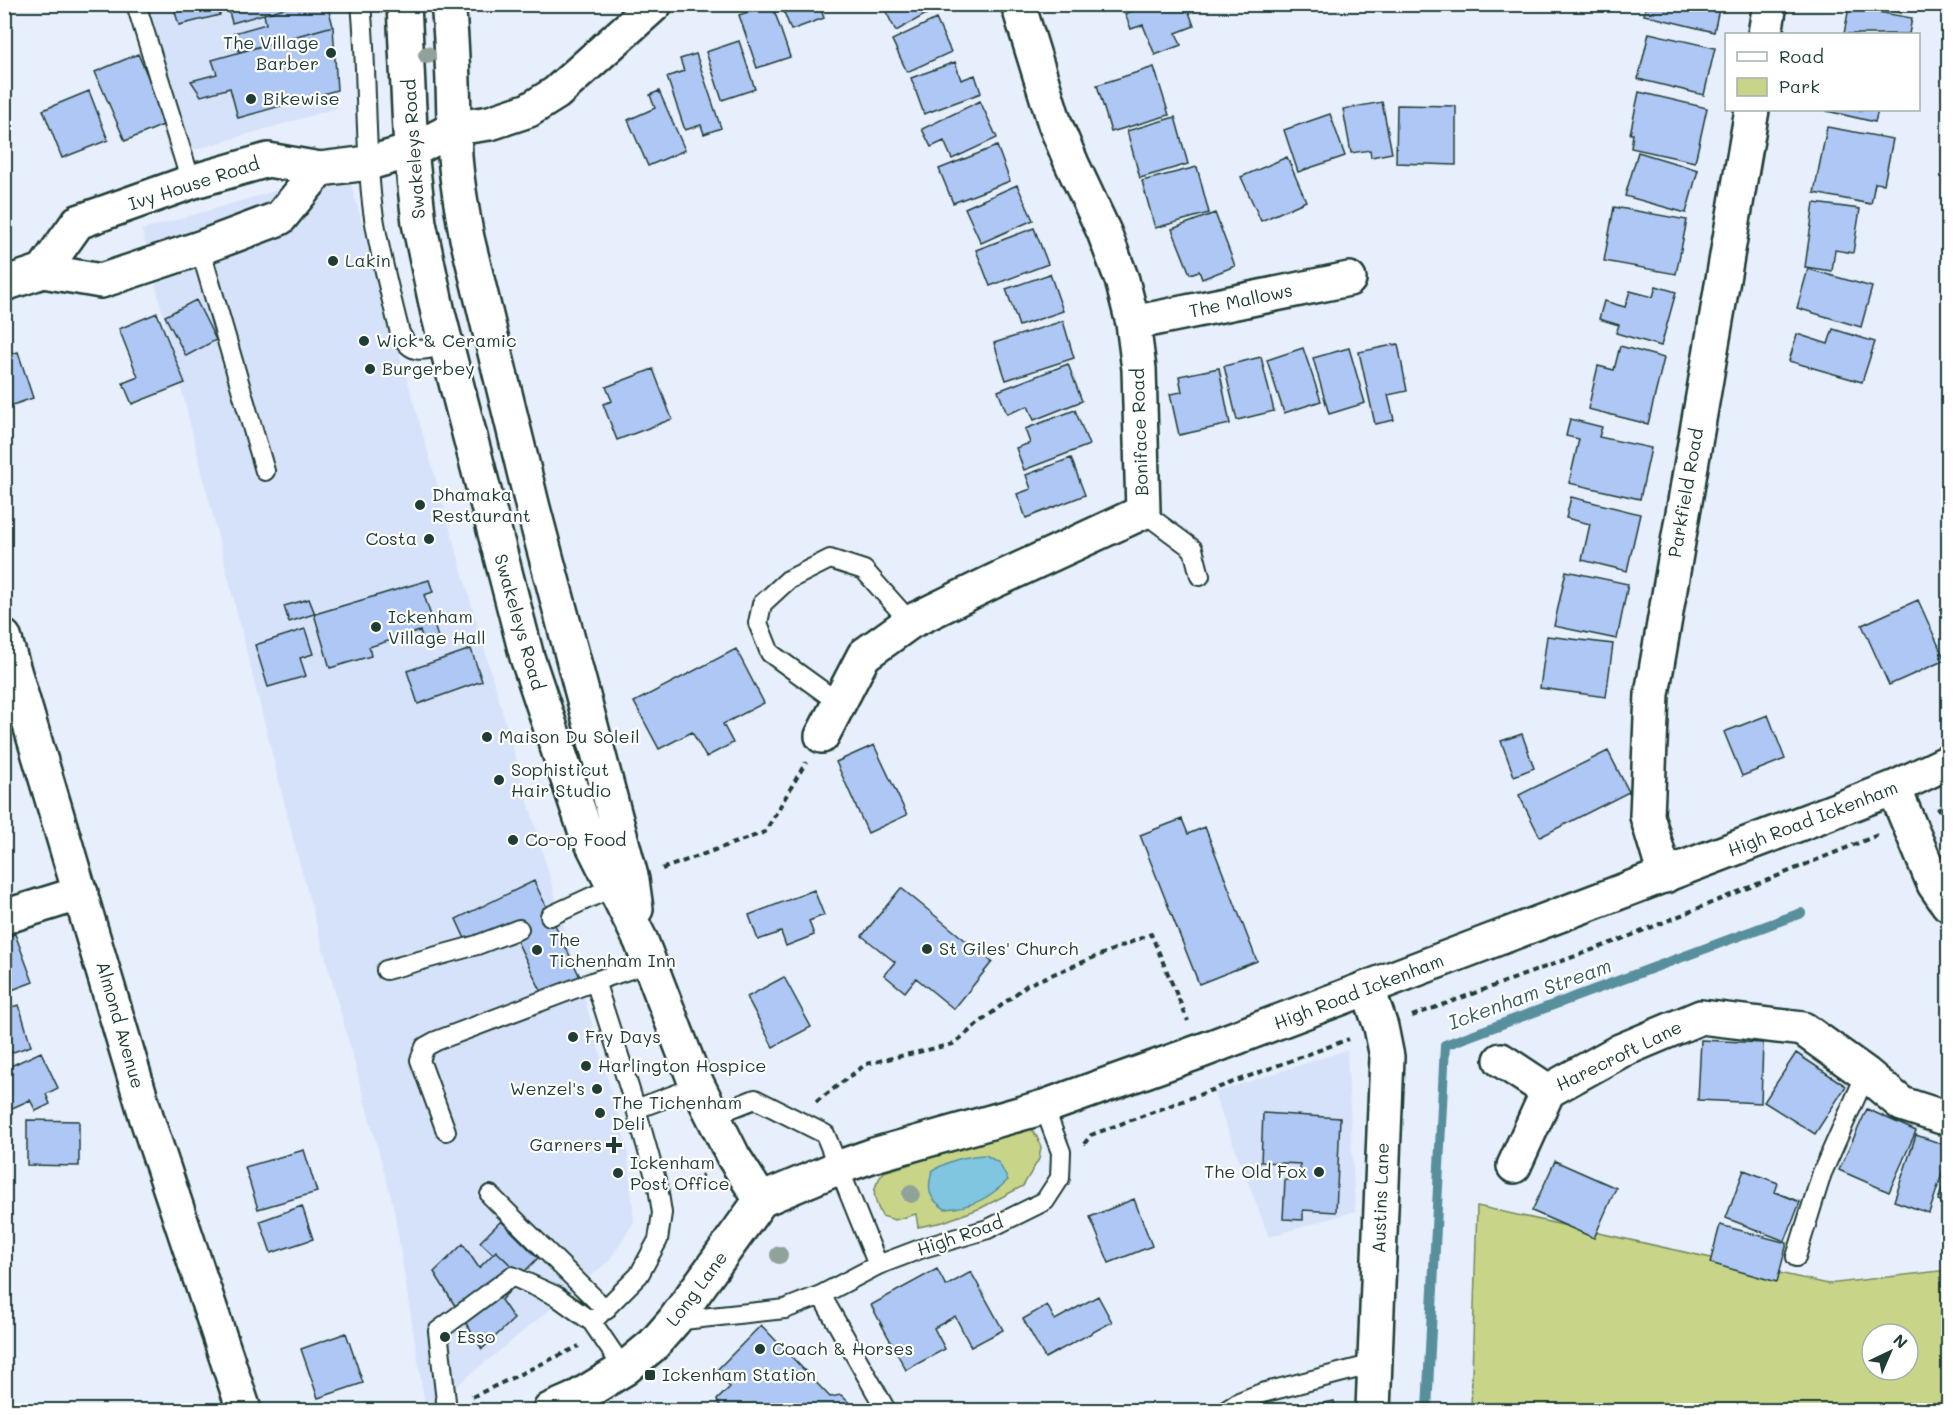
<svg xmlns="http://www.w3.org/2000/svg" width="1953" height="1415" viewBox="0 0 1953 1415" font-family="Mali,sans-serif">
<rect width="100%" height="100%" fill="#e7eefc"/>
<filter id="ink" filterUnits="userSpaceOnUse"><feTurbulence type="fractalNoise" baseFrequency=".0167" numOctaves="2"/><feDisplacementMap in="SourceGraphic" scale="12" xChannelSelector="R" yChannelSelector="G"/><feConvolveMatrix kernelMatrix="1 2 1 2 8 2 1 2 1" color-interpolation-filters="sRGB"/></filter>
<g filter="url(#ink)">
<path fill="#d6e2fa" d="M127,5H332L337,108L170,157Z
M347,170L627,1147L634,1222L609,1261L427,1410H426L393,1204L294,842L142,230Z
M1347,1050L1355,1211L1269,1237L1214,1093Z"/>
<path fill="#c8d589" stroke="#74895e" stroke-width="1.5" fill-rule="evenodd" d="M1030,1128L1037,1137L1041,1147L1039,1159L1023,1186L981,1208L943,1222L918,1227L916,1214L895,1220L882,1216C873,1198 870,1189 884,1172Z
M1477,1206L1828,1284L1948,1270V1410H1471ZM1872,1334H1908V1370H1872Z"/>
<path fill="#80c6e1" stroke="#598f9c" stroke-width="1.5" d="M986,1155L999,1163L1008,1180C988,1199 972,1207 945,1209C928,1198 927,1190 932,1171C950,1160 965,1156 986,1155Z"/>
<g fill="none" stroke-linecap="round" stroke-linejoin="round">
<path stroke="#598f9c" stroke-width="10" d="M1427,1410L1445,1045L1801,913"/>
</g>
<path fill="#aec7f5" stroke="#1f3d34" stroke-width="1.5" d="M205,4H218L220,15L179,25L175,12Z
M227,4H299L232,23Z
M299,4H327L333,26L239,52L234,33L266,24L264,14Z
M772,4L790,57L757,68L739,15Z
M781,4H819L824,18L791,30Z
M882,4H938L939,7L896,31Z
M1098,4H1122L1101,12Z
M1150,4H1186L1194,26L1176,33L1181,45L1155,55L1143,25L1131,29L1125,14Z
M1646,4H1720L1714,32L1644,15Z
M1870,4H1903L1901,13Z
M1849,7L1912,18L1909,34H1844Z
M936,19L951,52L907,72L892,40Z
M333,26L337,90L238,118L230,88L201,96L191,81L217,74L212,60Z
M1649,33L1715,48L1704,95L1638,79Z
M739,41L755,89L722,100L706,52Z
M138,54L168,123L125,141L95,72Z
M696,54L721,128L704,134L701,125L685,130L667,77L684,71L680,59Z
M955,62L961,80L975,75L981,93L924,114L911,78Z
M1154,67L1169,115L1111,132L1097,85Z
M89,91L108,140L62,158L43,110Z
M659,91L685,150L648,166L628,120L655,108L650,95Z
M1639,92L1707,108L1695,162L1631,148L1633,134H1630Z
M980,101L997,138L952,159L944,141L931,147L922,129Z
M1382,102L1392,153L1371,157L1370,150L1351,153L1343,109Z
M1397,105L1456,106V165L1396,163Z
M1828,110H1878L1875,122L1827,111Z
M1330,114L1345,156L1298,172L1284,130Z
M1175,117L1188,164L1140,178L1127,131Z
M1827,127L1893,139L1884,184L1875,183L1871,204L1814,193Z
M997,146L1010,181L953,203L939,169Z
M1638,152L1698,170L1686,213L1625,196Z
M1287,157L1306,201L1261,221L1241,177Z
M1197,167L1209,213L1155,228L1142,181Z
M1017,185L1033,220L981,243L965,208Z
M1814,203L1860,209L1853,253L1835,250L1832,271L1805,267Z
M1614,207L1687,220L1676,274L1604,261Z
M1215,213L1235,266L1202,279L1199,271L1190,274L1172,229Z
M1034,228L1048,264L990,286L976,250Z
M1808,269L1872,287L1861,327L1797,308Z
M1050,274L1063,311L1019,326L1006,289Z
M1656,286L1676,292L1661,346L1616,333L1619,325L1599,319L1604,301L1625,307L1630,291L1653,297Z
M196,300L216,340L186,356L165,316Z
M157,313L185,383L132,404L123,383L138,377L119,329Z
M1063,321L1074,358L1006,380L994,343Z
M1833,329L1875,342L1862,382L1789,361L1797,334L1828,344Z
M1398,344L1407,391L1388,395L1394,420L1375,424L1359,352Z
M1620,346L1664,358L1648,424L1588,409L1598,366L1614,370Z
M1303,348L1321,401L1284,413L1267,360Z
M1349,348L1365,403L1329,414L1313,358Z
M18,352L33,398L4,408V356Z
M1261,357L1274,411L1237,420L1224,366Z
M1068,364L1082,401L1034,420L1028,406L1007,414L998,391Z
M1219,368L1230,424L1179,435L1170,394L1182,392L1179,376Z
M653,369L672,419L617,440L603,404L612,401L606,387Z
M1075,410L1089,445L1024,470L1016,448L1030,443L1025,429Z
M1570,419L1602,427L1599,437L1651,448L1640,499L1569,483L1579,439L1566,436Z
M1071,458L1085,495L1026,518L1017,494L1031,489L1026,475Z
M1571,497L1640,514L1627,571L1582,560L1590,524L1566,518Z
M1566,571L1628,584L1617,639L1554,626Z
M429,580L433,592L424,595L439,640L425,645L420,631L369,647L371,656L330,668L314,614L289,622L284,606L309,599L315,614Z
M1918,600L1945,660L1889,685L1862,625Z
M305,629L313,654L300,658L306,676L268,687L255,645Z
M1547,636L1613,644L1606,697L1540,688Z
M471,649L482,681L418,704L407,671Z
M736,649L764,703L723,724L733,743L706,757L692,732L659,749L634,702Z
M1768,715L1785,759L1742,776L1724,732Z
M1522,734L1534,768L1514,776L1501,741Z
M874,745L907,815L868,833L836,762Z
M1608,751L1629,792L1540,837L1519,795Z
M1182,819L1188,834L1205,827L1257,961L1199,984L1140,835Z
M534,881L580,977L543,995L517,941L523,938L515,920L467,943L456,919Z
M901,888L992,962L954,1009L916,978L905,992L884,975L895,962L862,936Z
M814,890L824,915L809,921L814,935L786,946L781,932L758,940L749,915Z
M15,934L33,982L4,993V938Z
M784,977L811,1027L773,1047L747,997Z
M19,1005L31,1046L4,1055V1009Z
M1701,1040L1763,1043L1761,1103L1698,1100Z
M41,1052L58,1088L46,1094L50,1104L36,1111L30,1100L10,1109L4,1097V1069Z
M1796,1053L1846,1086L1815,1134L1764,1102Z
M1867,1109L1916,1131L1889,1192L1839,1170Z
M1263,1113L1340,1118L1336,1212L1303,1210V1220L1283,1219L1285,1180H1300V1164L1261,1162Z
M27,1120L79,1121V1166L27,1165Z
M1916,1135L1948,1146V1156L1929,1213L1894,1201Z
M304,1150L317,1192L258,1209L245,1167Z
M1555,1161L1616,1188L1594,1238L1532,1211Z
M1744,1170L1778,1183L1775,1192L1800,1202L1785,1241L1726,1218Z
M1948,1172V1204L1938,1200Z
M1134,1199L1152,1246L1109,1263L1090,1217Z
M302,1206L313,1239L271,1253L260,1221Z
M501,1221L538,1258L521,1275L496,1251L493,1254L480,1242Z
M1720,1225L1787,1243L1777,1282L1710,1263Z
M463,1244L479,1268L496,1251L523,1277L501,1300L514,1319L482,1349L434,1272Z
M937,1269L946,1286L971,1272L1003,1330L971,1347L955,1316L934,1328L945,1349L906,1370L871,1305Z
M1098,1296L1112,1322L1045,1358L1023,1319L1047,1305L1055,1320Z
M761,1325L830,1397L841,1395L857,1410H722L717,1400L730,1387L715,1372Z
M346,1333L363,1383L318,1398L301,1349Z
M1334,1401L1336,1410H1294Z"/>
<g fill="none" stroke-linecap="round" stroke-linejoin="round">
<g stroke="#1f3d34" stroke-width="22">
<path id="service" d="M136,4L191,182
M361,4C368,73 364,143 373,211C379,252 390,293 400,333C412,357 424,350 447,344
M200,248L265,471
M1143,512L1193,549L1200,576
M839,703L770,653L758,623L762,604L788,580L830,559L864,570L910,622
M550,916L613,887
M386,970L477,945L519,929
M636,1109L698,1086
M712,1116L755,1099L825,1134L878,1265
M446,1131L420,1060L425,1047L436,1041L595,981
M490,1195L606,1310
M1796,1257L1822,1173L1866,1074
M821,1295L886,1410
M674,1321L785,1309L821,1295L878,1265L923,1248L988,1229L1045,1201L1060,1178L1061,1152L1044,1107
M592,1322L639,1275L658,1240L662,1213L658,1187L636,1109L595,981L649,963
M447,1410L438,1331L512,1276L556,1296L592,1322L624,1369
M1227,1410L1239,1402L1262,1393L1374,1364"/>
</g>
<g stroke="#1f3d34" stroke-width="38">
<path id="minor" d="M1765,34L1770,4
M43,271L101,281L200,248L280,218L320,169
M4,284L43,271L78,222L191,182L268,160L320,169L369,163L411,151L455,128L490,123L529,110L556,93L655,4
M1133,323L1349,279
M4,637L147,1119L244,1410
M822,736L864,655L910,622L992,582L1143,512L1139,369L1133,323L1122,280L1104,232L1072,164L1055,124L1018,4
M1894,788L1934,884L1948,904
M1665,876L1647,816L1652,694L1752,110
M4,917L81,893
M1368,989L1381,1027L1387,1057L1373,1410
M1501,1060L1548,1091
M1514,1166L1548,1091L1620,1051L1701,1017L1803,1029L1866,1074L1902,1104L1942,1117H1948"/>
</g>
<g stroke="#1f3d34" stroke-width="38">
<path id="secondary" d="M404,4L411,151L419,223L438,313L527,657L584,827L641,941L693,1076L733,1156L761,1200
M448,4C454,55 453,105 455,156C457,184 462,211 467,238L533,508L632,880L636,909
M761,1200L840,1167L874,1155L1044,1107L1201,1051L1894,788L1948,762
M550,1410L573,1400L624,1369L653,1345L674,1321L761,1200"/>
</g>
<path stroke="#1f3d34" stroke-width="4" stroke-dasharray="6 4.5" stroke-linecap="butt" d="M1937,810L1948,805
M662,869L765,832L806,762
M1412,1016L1630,936L1878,835
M816,1102L866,1064L953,1044L1027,985L1151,934L1188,1021
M1084,1144L1091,1135L1349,1039
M683,1187L703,1175
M472,1397L579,1346"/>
<use href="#service" stroke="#fff" stroke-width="18"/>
<use href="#minor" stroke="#fff" stroke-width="33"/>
<use href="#secondary" stroke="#fff" stroke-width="33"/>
</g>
<g fill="#90a29a">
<circle cx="427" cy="55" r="9"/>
<circle cx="911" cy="1194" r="9"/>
<circle cx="779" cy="1255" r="9"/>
</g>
</g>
<g fill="#1f3d34" stroke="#fff" stroke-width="2">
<circle cx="331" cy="53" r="6"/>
<circle cx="251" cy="99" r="6"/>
<circle cx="333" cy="261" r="6"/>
<circle cx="364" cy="341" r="6"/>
<circle cx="370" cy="369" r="6"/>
<circle cx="420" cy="505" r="6"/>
<circle cx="429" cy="539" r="6"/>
<circle cx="376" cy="627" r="6"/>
<circle cx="487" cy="737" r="6"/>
<circle cx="499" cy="780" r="6"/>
<circle cx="513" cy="840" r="6"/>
<circle cx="927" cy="949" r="6"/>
<circle cx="537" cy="950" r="6"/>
<circle cx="573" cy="1037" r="6"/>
<circle cx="586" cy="1066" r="6"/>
<circle cx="597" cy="1089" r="6"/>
<circle cx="600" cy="1113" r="6"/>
<path d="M611 1136h6v6h6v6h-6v6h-6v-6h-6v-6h6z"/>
<circle cx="1319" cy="1172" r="6"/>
<circle cx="618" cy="1173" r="6"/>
<circle cx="445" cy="1337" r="6"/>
<circle cx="760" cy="1349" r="6"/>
<rect x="644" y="1369" width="12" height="12" rx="3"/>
</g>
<g text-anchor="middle" stroke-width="4.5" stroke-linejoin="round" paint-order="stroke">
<g font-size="18" fill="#1f3d34" stroke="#fff" text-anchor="start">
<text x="319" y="49" text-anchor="end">The Village<tspan x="319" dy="21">Barber</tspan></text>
<text x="263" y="105">Bikewise</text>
<text x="345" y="267">Lakin</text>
<text x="376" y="347">Wick &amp; Ceramic</text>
<text x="382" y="375">Burgerbey</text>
<text x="432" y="501">Dhamaka<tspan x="432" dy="21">Restaurant</tspan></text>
<text x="417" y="545" text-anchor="end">Costa</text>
<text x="388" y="623">Ickenham<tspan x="388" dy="21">Village Hall</tspan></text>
<text x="499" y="743">Maison Du Soleil</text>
<text x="511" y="776">Sophisticut<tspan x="511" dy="21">Hair Studio</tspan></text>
<text x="525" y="846">Co-op Food</text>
<text x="549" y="946">The<tspan x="549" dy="21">Tichenham Inn</tspan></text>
<text x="939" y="955">St Giles' Church</text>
<text x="585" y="1043">Fry Days</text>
<text x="598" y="1072">Harlington Hospice</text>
<text x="585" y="1095" text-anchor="end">Wenzel's</text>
<text x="612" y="1109">The Tichenham<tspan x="612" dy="21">Deli</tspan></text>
<text x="602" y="1151" text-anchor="end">Garners</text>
<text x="630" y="1169">Ickenham<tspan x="630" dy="21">Post Office</tspan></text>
<text x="1307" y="1178" text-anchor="end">The Old Fox</text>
<text x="457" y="1343">Esso</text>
<text x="772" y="1355">Coach &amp; Horses</text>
<text x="662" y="1381">Ickenham Station</text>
</g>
<g font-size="18" fill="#1f3d34" stroke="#fff">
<text transform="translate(414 149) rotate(-94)" y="6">Swakeleys Road</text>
<text transform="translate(194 184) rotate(-18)" y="6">Ivy House Road</text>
<text transform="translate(1241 301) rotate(-12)" y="6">The Mallows</text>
<text transform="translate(1140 432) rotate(-92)" y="6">Boniface Road</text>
<text transform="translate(1686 493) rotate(-80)" y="6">Parkfield Road</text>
<text transform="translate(519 622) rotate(74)" y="6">Swakeleys Road</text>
<text transform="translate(1813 819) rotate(-21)" y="6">High Road Ickenham</text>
<text transform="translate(1359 992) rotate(-21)" y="6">High Road Ickenham</text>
<text transform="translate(120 1025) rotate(74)" y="6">Almond Avenue</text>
<text transform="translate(1619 1056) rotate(-26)" y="6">Harecroft Lane</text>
<text transform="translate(1381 1198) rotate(-88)" y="6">Austins Lane</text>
<text transform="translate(960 1236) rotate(-19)" y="6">High Road</text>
<text transform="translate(697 1289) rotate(-53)" y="6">Long Lane</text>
</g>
<g font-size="20" font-style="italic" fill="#375f5f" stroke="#fff">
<text transform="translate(1530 994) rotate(-20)" y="7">Ickenham Stream</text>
</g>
</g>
<rect width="1953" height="1415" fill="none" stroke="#fff" stroke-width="24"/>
<rect x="12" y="12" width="1929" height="1391" fill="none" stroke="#1f3d34" stroke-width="2" filter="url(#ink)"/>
<rect x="1725" y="33" width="195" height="78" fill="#ffffff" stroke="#a5b1ae" stroke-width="1.5"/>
<rect x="1737" y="52" width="30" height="9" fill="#ffffff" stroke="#a5b1ae" stroke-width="1.5"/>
<text x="1779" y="63" font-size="18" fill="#1f3d34">Road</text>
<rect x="1737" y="78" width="30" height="18" fill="#c8d589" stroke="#a5b1ae" stroke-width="1.5"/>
<text x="1779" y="93" font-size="18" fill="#1f3d34">Park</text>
<g transform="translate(1890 1352) rotate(44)"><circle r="28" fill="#ffffff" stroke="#a5b1ae" stroke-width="1.5"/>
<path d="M0-4.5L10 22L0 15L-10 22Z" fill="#1f3d34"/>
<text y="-9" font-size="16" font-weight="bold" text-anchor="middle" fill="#1f3d34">N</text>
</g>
</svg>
